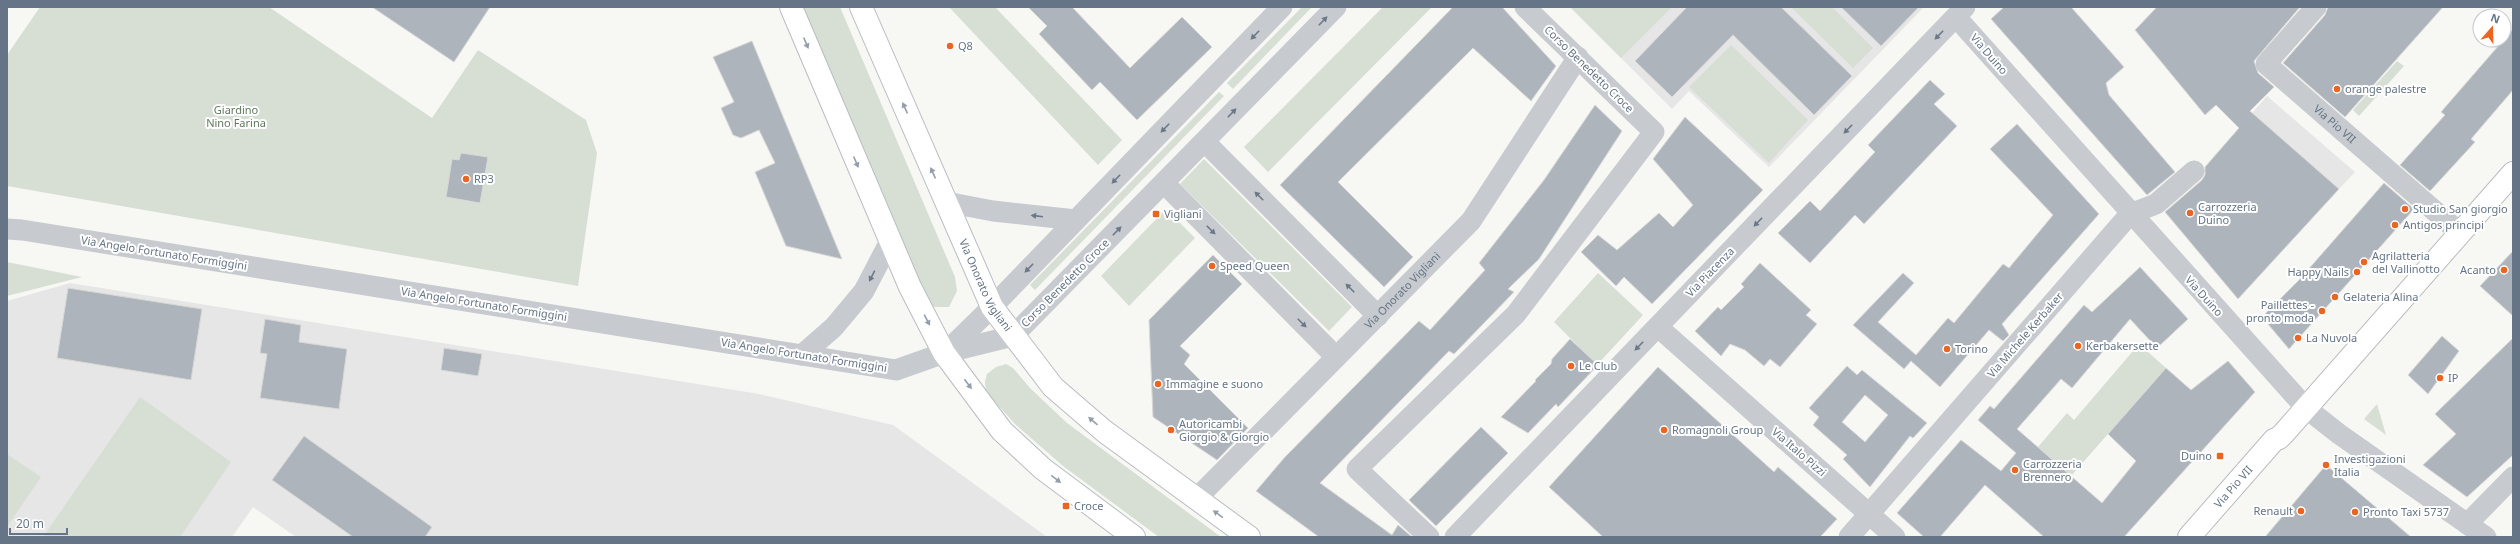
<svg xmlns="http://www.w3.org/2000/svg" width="2520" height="544" viewBox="0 0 2520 544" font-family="'Noto Sans',sans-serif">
<rect width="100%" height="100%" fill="#f7f7f4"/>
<path fill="#e5e6e5" d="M1570,7H1924L1769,167L1689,91L1672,109Z
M2267,96L2355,172L2339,189L2252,113Z
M70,283L759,394L893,425L1047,537H296L253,507L232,537H7V301Z"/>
<path fill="#d7dfd5" d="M40,7H269L432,118L478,50L586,120L597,153L578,286L7,186V55Z
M799,7H840L955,277L957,291L949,307H935L926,303Z
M949,7H995L1122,140L1098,165Z
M1302,7H1312L1233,89L1227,83Z
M1383,7H1432L1268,172L1244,147Z
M1570,7H1672L1621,58Z
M1791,7H1832L1873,48L1853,68Z
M1731,45L1808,120L1769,163L1689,87Z
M2397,61L2404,66L2359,116L2353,110Z
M1219,92L1224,96L1035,290L1030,285Z
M1204,159L1352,307L1329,331L1180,184Z
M1166,209L1195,238L1129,306L1101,276Z
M7,262L82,277L7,296Z
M1598,273L1643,315L1597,365L1554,322Z
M2139,344L2166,368L2071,476L2038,447L2067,413L2074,420Z
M1006,364L1013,368L1030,388L1067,423L1221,537H1159L1063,466L1015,424L986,392L985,382L987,374L996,367Z
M140,397L231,462L180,537H43Z
M2377,404L2386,435L2364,419Z
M7,454L41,477L7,527Z"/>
<path fill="#aeb4bb" stroke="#d8d9d6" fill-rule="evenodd" d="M372,7H490L454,62Z
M1028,7H1072L1130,68L1182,17L1212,47L1137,120L1100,82L1092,90L1039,34L1047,26Z
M1453,7H1502L1556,66L1531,101L1473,48L1338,182L1413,257L1384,287L1280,185Z
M1687,7H1781L1852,76L1814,115L1733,35L1672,97L1635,61Z
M1841,7H1919L1881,46Z
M2004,7H2071L2124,67L2106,83L2109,95L2175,172L2147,195L1991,19Z
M2157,7H2300L2254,61L2258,73L2274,87L2250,111L2339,189L2238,299L2165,212L2202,180L2205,175V167L2239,128L2216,105L2205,115L2135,30Z
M2328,7H2443L2345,117L2283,63L2325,15Z
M2513,29V90L2471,139L2475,142L2430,191L2400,165L2445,115L2441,112Z
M752,41L784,119L842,259L786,246L755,172L775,163L759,130L741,138L733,135L721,108L734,102L713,57Z
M1930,80L1945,94L1934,104L1957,126L1864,224L1855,215L1810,263L1778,233L1810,201L1820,211L1875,152L1868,145Z
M1595,105L1622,131L1539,259L1508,289L1514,292L1454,354L1449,351L1320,483L1392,535L1398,525L1412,537H1319L1256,491L1285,457L1419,321L1430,330L1485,270L1479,263L1544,180Z
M1685,117L1763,190L1652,304L1624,277L1616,286L1581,252L1598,235L1617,250L1659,213L1673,227L1693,205L1653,159Z
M2017,124L2099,214L2002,324L2009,335L2003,341L1989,330L1940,387L1911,361L1904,369L1853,325L1903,273L1914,283L1878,322L1916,355L1948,318L1954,323L2003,264L2009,268L2053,215L1990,149Z
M461,153L488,157L480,203L446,197L452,159L459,160Z
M2384,183L2414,209L2289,349L2262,317L2299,280Z
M2513,251V316L2480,286Z
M1213,255L1242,284L1180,346L1190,355L1184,364L1248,428L1217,460L1153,417L1149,320Z
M1760,263L1811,310L1806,315L1817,324L1780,367L1770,359L1764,366L1745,350L1730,344L1721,356L1695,331L1718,307L1721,310L1744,287L1741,284Z
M2140,267L2188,319L2157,348L2130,319L2072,388L2061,379L2017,429L2102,503L2136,461L2108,434L2166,368L2191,390L2228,361L2255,392L2124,537H2044L1985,485L1940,537H1924L1897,513L1961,440L2001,471L2016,453L1978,420L1990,406L1994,409L2084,305L2092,312Z
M68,288L202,309L191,380L57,358Z
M265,319L301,325L299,342L347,349L339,409L260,398L267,354L260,353Z
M2442,336L2459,351L2428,394L2408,375Z
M2513,338V455L2467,497L2423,465L2456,434L2435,414Z
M1570,339L1598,365L1558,407L1556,404L1528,433L1501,417L1536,381L1535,380L1551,364L1552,359Z
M444,348L482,354L478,376L441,370Z
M1847,366L1857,375L1862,370L1927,423L1913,438L1910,436L1870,487L1843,459L1847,455L1813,425L1819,417L1809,408ZM1865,395L1888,415L1865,442L1842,422Z
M1658,367L1774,472L1778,467L1837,519L1820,537H1603L1549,487Z
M1481,427L1508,453L1436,526L1409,500Z
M304,436L432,527L425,537H353L272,480Z
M2326,465L2345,481L2411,537H2265Z"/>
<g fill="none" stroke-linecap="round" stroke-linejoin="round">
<g stroke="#b9bdc2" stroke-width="24">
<g id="secondary">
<path d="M791,7L910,287L944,353L1002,431L1043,469L1134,537"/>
<path id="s3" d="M861,7L992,307L1053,387L1104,431L1249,537"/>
<path id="s4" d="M2189,537L2274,440L2279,438L2284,433L2513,173"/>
</g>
</g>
<g stroke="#c7cace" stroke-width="21">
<path id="s1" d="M2316,7L2266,64L2460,233"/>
<path d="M1956,17L2306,408L2339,434L2486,537"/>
<path d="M1205,142L1378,316"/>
<path d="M1164,183L1336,357"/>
<path d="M946,202L993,211L1076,220"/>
<path d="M7,229L22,230L896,370L944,353L1013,336L1336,7"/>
<path d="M1658,327L1895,537"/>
<path d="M945,353L992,307L1282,7"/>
<path d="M802,355L834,327L864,291L890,241"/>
<path id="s2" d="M1197,498L1471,221L1578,57"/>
<path d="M2467,524L2513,477"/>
<path d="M1429,537L1357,469L1516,314L1654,132L1525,7"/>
<path d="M1455,537L1965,7"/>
<path d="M1849,537L2130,214L2156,204L2194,171"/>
</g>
<use href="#secondary" stroke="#fff" stroke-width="22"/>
</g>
<defs><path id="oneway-solid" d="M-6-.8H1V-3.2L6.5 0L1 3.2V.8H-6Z"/></defs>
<g fill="#6a788a">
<use href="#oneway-solid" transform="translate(1323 21) rotate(-46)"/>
<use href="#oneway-solid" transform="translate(1255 35) rotate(134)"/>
<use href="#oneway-solid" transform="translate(1939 35) rotate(134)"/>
<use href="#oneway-solid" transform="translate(1232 113) rotate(-46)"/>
<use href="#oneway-solid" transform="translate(1165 128) rotate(134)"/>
<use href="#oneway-solid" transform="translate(1848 129) rotate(134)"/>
<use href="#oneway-solid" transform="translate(1116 179) rotate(134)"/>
<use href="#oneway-solid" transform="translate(1259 196) rotate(-135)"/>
<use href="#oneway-solid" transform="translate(1037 216) rotate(-173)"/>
<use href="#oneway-solid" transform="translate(1758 222) rotate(134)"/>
<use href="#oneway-solid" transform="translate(1211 230) rotate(45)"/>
<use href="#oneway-solid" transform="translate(1117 231) rotate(-46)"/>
<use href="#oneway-solid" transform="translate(1029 268) rotate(134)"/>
<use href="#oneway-solid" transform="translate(872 276) rotate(117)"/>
<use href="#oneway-solid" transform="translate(1350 288) rotate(-135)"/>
<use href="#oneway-solid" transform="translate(1302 323) rotate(45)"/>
<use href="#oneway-solid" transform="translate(1639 346) rotate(134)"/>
</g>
<g fill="#939eaa">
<use href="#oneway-solid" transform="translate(806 43) rotate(67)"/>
<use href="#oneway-solid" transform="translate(905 108) rotate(-114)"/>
<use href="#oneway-solid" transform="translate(856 162) rotate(67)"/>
<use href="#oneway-solid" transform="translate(933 173) rotate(-114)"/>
<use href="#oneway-solid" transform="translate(927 320) rotate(62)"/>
<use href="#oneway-solid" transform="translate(968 384) rotate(53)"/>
<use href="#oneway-solid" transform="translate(1093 421) rotate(-139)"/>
<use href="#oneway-solid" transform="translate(1056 479) rotate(38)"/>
<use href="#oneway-solid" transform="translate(1218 514) rotate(-144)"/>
</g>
<g fill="#ea6521" stroke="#fff" stroke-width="1.5">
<circle cx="950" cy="46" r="4"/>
<circle cx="2337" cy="89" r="4"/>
<circle cx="466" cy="179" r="4"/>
<circle cx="2405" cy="209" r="4"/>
<circle cx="2190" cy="213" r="4"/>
<rect x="1152" y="210" width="8" height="8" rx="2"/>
<circle cx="2395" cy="225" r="4"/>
<circle cx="2364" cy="262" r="4"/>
<circle cx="1212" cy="266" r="4"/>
<circle cx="2504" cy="270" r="4"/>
<circle cx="2357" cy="272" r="4"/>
<circle cx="2335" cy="297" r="4"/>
<circle cx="2322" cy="311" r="4"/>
<circle cx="2298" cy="338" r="4"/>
<circle cx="2078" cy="346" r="4"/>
<circle cx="1947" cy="349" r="4"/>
<circle cx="1571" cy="366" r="4"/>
<circle cx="2440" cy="378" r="4"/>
<circle cx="1158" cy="384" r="4"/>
<circle cx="1171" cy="430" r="4"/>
<circle cx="1664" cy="430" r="4"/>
<rect x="2216" y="452" width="8" height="8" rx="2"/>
<circle cx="2326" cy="465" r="4"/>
<circle cx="2015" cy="470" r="4"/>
<rect x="1062" y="502" width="8" height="8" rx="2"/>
<circle cx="2301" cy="511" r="4"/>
<circle cx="2355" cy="512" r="4"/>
</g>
<g text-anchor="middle" stroke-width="4" stroke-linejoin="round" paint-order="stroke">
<g font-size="11" fill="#657486" stroke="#fff" text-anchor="start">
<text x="958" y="50">Q8</text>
<text x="2345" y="93">orange palestre</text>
<text x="474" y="183">RP3</text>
<text x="2198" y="211">Carrozzeria<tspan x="2198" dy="13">Duino</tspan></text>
<text x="2413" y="213">Studio San giorgio</text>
<text x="1164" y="218">Vigliani</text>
<text x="2403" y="229">Antigos principi</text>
<text x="2372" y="260">Agrilatteria<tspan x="2372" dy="13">del Vallinotto</tspan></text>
<text x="1220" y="270">Speed Queen</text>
<text x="2496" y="274" text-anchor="end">Acanto</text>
<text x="2349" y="276" text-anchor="end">Happy Nails</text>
<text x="2343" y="301">Gelateria Alina</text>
<text x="2314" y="309" text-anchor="end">Paillettes -<tspan x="2314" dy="13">pronto moda</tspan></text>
<text x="2306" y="342">La Nuvola</text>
<text x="2086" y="350">Kerbakersette</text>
<text x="1955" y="353">Torino</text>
<text x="1579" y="370">Le Club</text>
<text x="2448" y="382">IP</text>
<text x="1166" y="388">Immagine e suono</text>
<text x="1179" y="428">Autoricambi<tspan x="1179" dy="13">Giorgio &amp; Giorgio</tspan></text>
<text x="1672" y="434">Romagnoli Group</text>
<text x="2212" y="460" text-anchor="end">Duino</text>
<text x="2334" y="463">Investigazioni<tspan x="2334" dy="13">Italia</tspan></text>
<text x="2023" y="468">Carrozzeria<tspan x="2023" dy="13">Brennero</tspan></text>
<text x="1074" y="510">Croce</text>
<text x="2293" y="515" text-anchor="end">Renault</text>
<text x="2363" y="516">Pronto Taxi 5737</text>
</g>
<g font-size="11" fill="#657486" stroke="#fff">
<text transform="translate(1989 54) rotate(49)" y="4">Via Duino</text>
<text transform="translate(1589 69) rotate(44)" y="4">Corso Benedetto Croce</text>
<text dy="4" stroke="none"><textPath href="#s1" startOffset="167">Via Pio VII</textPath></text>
<text transform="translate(164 253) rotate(9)" y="4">Via Angelo Fortunato Formiggini</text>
<text transform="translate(1710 272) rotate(-46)" y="4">Via Piacenza</text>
<text transform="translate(1065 283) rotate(-45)" y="4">Corso Benedetto Croce</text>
<text dy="4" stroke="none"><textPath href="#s3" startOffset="305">Via Onorato Vigliani</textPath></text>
<text dy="4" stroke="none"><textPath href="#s2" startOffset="292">Via Onorato Vigliani</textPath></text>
<text transform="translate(2204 296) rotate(48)" y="4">Via Duino</text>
<text transform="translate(484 304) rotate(9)" y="4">Via Angelo Fortunato Formiggini</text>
<text transform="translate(2025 335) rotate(-49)" y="4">Via Michele Kerbaker</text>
<text transform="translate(804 355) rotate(9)" y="4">Via Angelo Fortunato Formiggini</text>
<text transform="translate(1799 452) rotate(41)" y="4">Via Italo Pizzi</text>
<text dy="4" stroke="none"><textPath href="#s4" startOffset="67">Via Pio VII</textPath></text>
</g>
<g font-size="11" fill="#627860" stroke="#fff">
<text x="236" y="114">Giardino<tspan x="236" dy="13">Nino Farina</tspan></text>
</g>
</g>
<rect width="2520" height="544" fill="none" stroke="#657486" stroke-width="16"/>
<g transform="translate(2492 28) rotate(20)"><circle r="19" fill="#ffffff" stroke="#c1c7cf"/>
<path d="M0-3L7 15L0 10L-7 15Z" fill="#ea6521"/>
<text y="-6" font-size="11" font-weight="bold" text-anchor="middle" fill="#657486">N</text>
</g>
<path d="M10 528v6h57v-6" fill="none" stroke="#657486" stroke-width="2"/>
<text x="16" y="528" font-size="12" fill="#657486" stroke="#ffffff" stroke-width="3" paint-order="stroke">20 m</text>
</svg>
